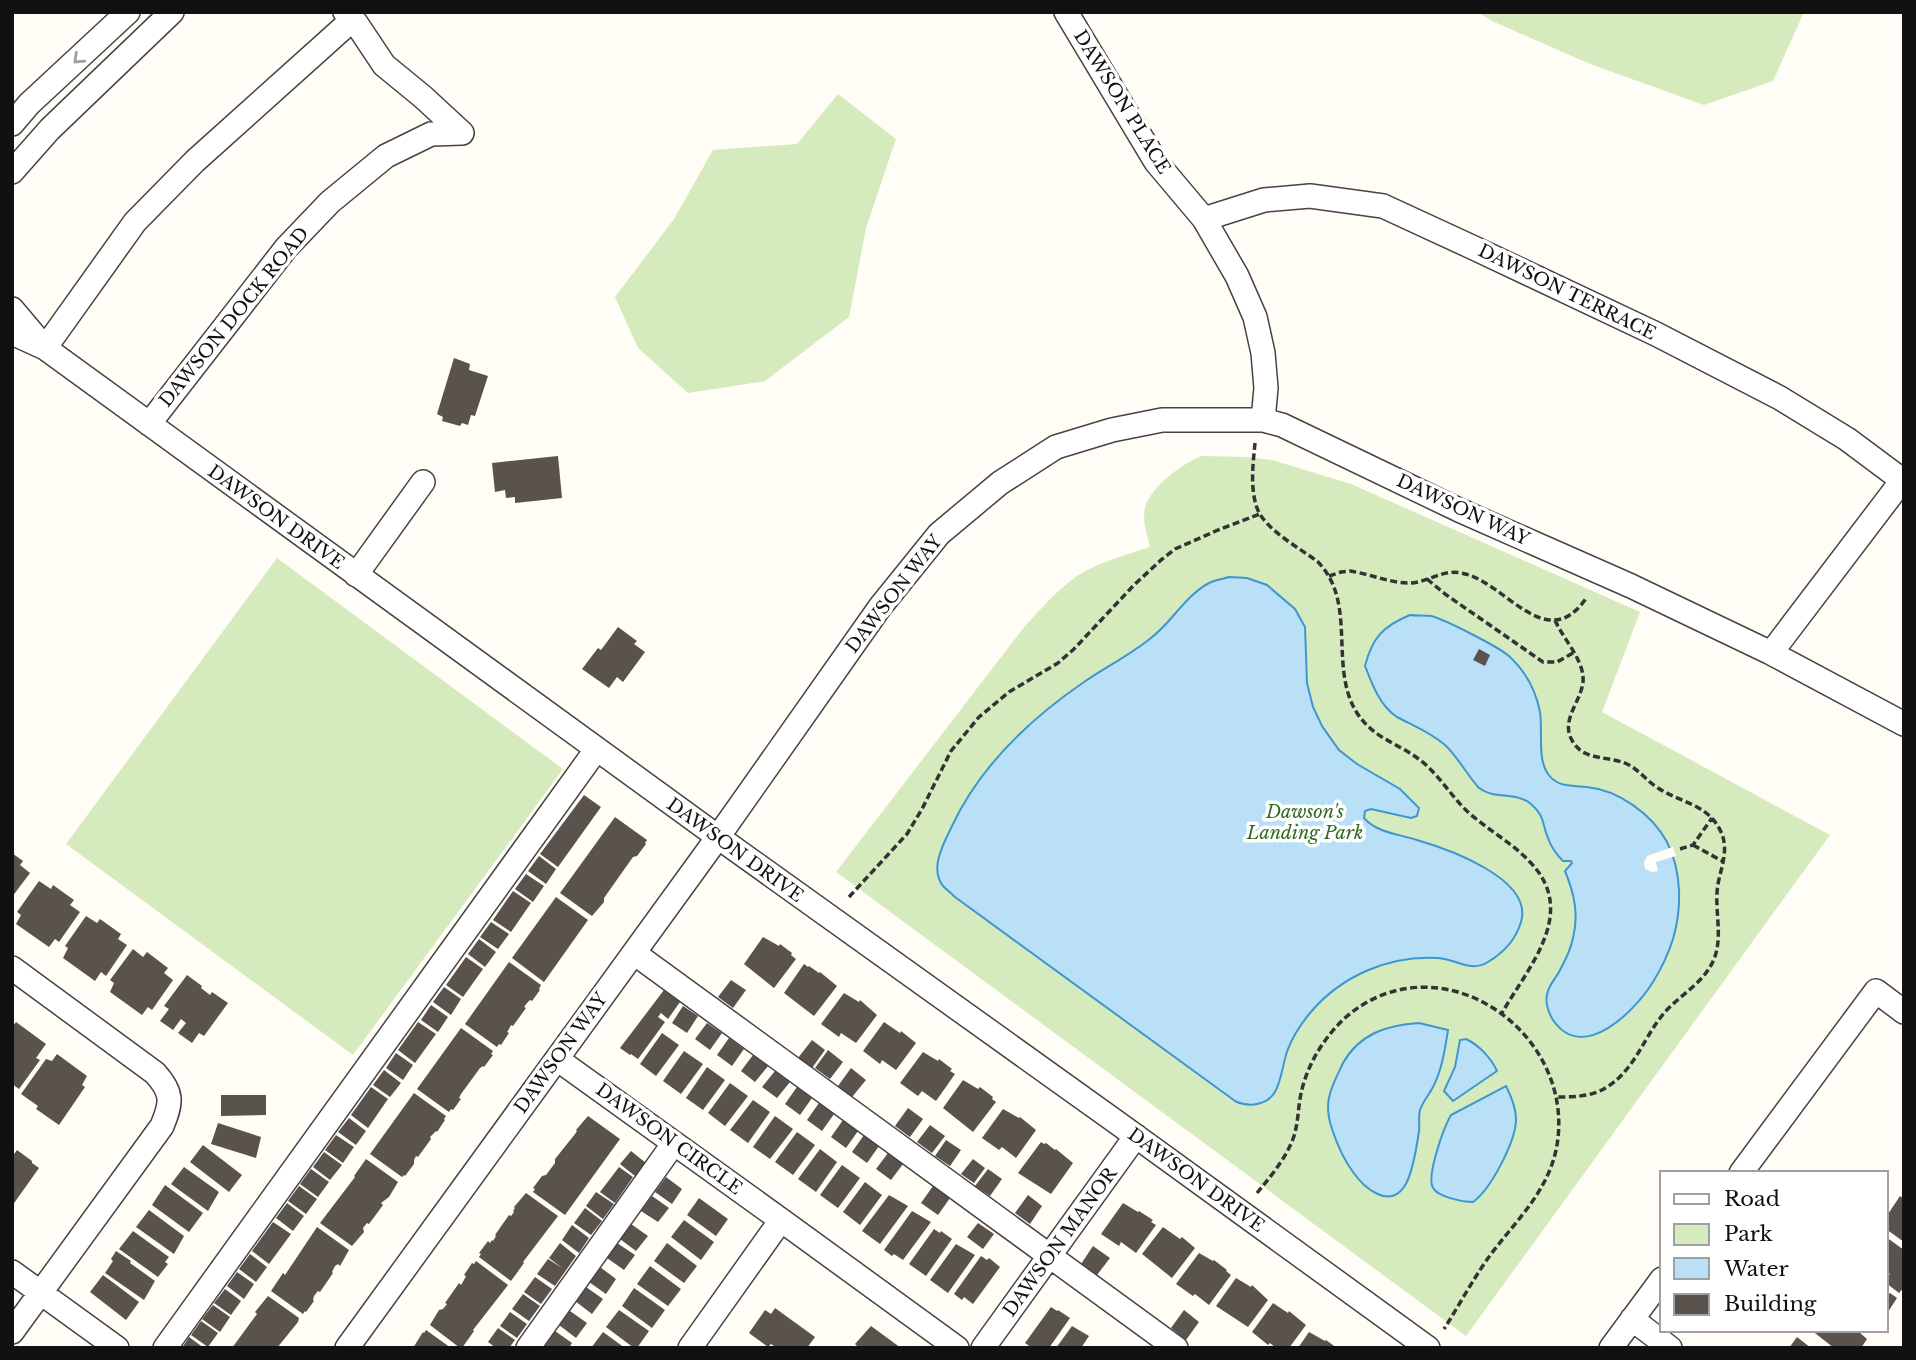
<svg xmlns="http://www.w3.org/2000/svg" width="1916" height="1360" viewBox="0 0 1916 1360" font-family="'Libre Baskerville',serif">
<rect width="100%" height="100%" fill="#fffdf5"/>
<path fill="#d5ebbd" d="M1477,12H1804L1773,81L1704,105L1590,64L1492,21Z
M838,94L896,139L866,228L849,317L765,381L688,393L638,348L615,297L674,219L713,150L797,144Z
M1202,456L1248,457L1272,460L1351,484L1640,612L1602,712L1830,835L1466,1336L836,872L1025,626C1042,608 1057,590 1077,576C1099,562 1126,555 1150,547C1147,535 1142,519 1145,508C1151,486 1183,463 1202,456Z
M277,558L563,769L353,1055L66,844Z"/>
<path fill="#b9e0f7" stroke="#3f96cf" stroke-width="2" d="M1229,577L1247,578L1267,585L1295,609L1305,627L1307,683L1313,707L1322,726L1339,750L1357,764L1400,789L1419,808L1417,816L1411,818L1371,809L1365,811L1364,818C1377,833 1399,834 1417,840C1448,849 1534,879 1521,922C1516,939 1503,953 1488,962C1471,973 1456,959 1438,958C1389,955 1341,976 1310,1013C1301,1024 1293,1036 1288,1049C1283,1062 1282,1078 1276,1090C1269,1105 1249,1108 1235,1101L955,897C951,893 947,890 943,886C929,868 944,843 952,826C980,766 1030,719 1084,682C1106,667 1130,655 1151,638C1172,622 1185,596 1209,583C1215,580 1223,579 1229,577Z
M1410,615C1417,616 1424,615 1431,616C1444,619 1501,648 1510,657C1526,672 1536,691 1540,712C1543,731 1537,759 1548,774C1558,788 1572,785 1587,787C1618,790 1652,814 1667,842C1682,872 1682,908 1673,939C1668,955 1661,969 1653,982C1635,1011 1583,1064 1553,1020C1549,1014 1545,1003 1547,995C1548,986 1555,979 1559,972C1565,961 1571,949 1573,938C1579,914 1574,893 1565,871L1572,863L1571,861H1563C1557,855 1551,847 1548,838C1542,824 1545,816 1531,804C1515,791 1495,800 1479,788C1467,775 1458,757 1445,745C1430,732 1414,726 1397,717C1380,706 1372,684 1365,666C1372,638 1383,626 1410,615Z
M1419,1023L1448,1030C1445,1049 1442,1070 1433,1087C1429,1095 1423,1101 1420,1110C1418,1116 1420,1124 1419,1131C1417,1145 1412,1176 1404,1187C1389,1209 1364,1188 1353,1172C1344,1160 1337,1144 1332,1129C1329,1120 1327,1107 1329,1098C1331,1086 1338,1074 1343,1063C1360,1033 1388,1025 1419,1023Z
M1466,1039C1479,1045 1491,1058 1497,1071L1453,1101L1444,1091L1455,1067L1460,1040Z
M1506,1086C1511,1096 1516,1107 1516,1119C1516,1141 1491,1189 1473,1202C1463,1202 1438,1197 1433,1188C1426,1176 1444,1127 1451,1115Z"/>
<path fill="#fffdf5" d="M1673,847L1676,856L1656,862L1658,871L1652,872L1645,869L1644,862L1647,856Z"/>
<path fill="#5a524d" d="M454,358L470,364L469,370L488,376L475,416L471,415L468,425L462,423L460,426L442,421L443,417L437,414Z
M558,456L562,498L515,503V497L506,498L505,490L495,492L492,463Z
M618,627L637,641L634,644L645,652L623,682L617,677L609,688L582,669L598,648L601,650Z
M1479,649L1490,655L1485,666L1473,660Z
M584,795L601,807L558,867L540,854Z
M615,817L647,840L645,843L646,844L637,856L633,857L604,898V902L592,916L560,893Z
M12,853L23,861L20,865L30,873L12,897Z
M539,856L556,869L546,884L528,871Z
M526,874L544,886L533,902L515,889Z
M39,881L51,889L53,885L74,900L70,905L80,912L59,942L55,939L49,947L16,924L21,915L17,912Z
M513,891L531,903L511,932L493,920Z
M556,897L588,920L544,982L512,958Z
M86,916L97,923L100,919L121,934L118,939L127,945L106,976L101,972L95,981L63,958L68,948L65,946Z
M491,922L509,934L498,949L480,937Z
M763,937L779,946L780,944L792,953L791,955L796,959L774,988L744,964Z
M479,939L496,952L485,967L468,954Z
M133,949L143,957L147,952L168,968L164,973L173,980L152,1010L148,1007L142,1015L110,992L114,983L110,980Z
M466,957L483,969L463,997L446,985Z
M509,962L541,985L539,989L540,990L532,1001L530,1000L527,1003L524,1007L526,1008L513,1026L511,1025L509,1029L507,1032L509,1033L501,1045L499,1044L497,1047L465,1024Z
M804,964L808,967L809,966L819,973L820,972L837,986L814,1016L784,993Z
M187,975L202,986L201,988L210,995L212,992L228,1003L204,1036L199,1033L192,1043L178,1033L186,1023L181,1019L173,1030L160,1021L169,1009L164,1006Z
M731,980L746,990L733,1008L718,997Z
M444,987L461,999L451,1015L433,1002Z
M664,990L680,1002L668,1019L661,1013L658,1017L665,1022L638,1059L631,1054L630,1055L620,1048Z
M844,993L859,1002L860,1000L877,1015L856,1043L841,1033L839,1037L821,1024Z
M431,1005L448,1017L438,1032L421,1020Z
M683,1006L698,1016L687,1033L672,1023Z
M16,1022L46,1044L36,1058L40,1060L19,1089L12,1084V1027Z
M418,1022L436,1034L415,1063L398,1050Z
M884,1022L900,1033L901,1031L916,1043L896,1070L882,1060L880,1064L863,1051Z
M707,1023L722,1033L710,1050L695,1039Z
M461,1028L493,1051L491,1054L493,1055L484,1067L483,1066L480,1068L461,1094L459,1098L461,1099L453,1110L451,1109L449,1112L417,1089Z
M662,1033L679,1045L656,1076L640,1064Z
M729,1038L744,1049L732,1066L717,1055Z
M812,1040L825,1050L812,1068L798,1058Z
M828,1050L843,1062L830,1079L815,1068Z
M684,1051L703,1064L681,1094L663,1081Z
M923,1052L938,1061L939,1059L952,1069L950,1071L955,1074L936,1101L922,1091L918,1096L900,1083Z
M396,1053L413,1065L403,1080L386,1068Z
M57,1054L87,1076L82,1085L85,1087L59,1125L36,1109L38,1106L21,1094L46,1059L52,1061Z
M753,1055L768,1066L755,1082L741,1071Z
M707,1067L725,1080L703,1110L686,1098Z
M851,1068L866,1080L852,1097L838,1086Z
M384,1070L401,1083L390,1097L373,1085Z
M775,1071L790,1082L777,1098L762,1087Z
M963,1080L978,1089L980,1087L993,1097L992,1099L996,1102L973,1132L943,1108Z
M730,1083L748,1096L725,1126L708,1113Z
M371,1087L388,1099L368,1128L351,1115Z
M797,1087L812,1098L800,1115L785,1104Z
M414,1093L446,1116L444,1119L445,1120L437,1132L436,1131L430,1137L431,1139L418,1157L416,1156L414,1160V1164L405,1176L404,1175L402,1177L370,1154Z
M221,1095H266V1115L221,1116Z
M753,1100L770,1112L748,1143L730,1130Z
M819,1103L834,1114L822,1131L807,1120Z
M908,1108L923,1119L910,1137L895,1126Z
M1003,1109L1019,1118L1020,1117L1036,1130L1016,1158L1002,1147L999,1150L982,1138Z
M588,1116L620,1139L565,1215L533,1192L535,1189L533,1188L542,1176L546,1175L555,1163V1159L575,1134L577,1131L576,1130Z
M775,1116L793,1129L770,1159L753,1147Z
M349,1118L366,1131L356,1145L338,1132Z
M843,1120L858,1131L846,1148L831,1137Z
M218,1123L261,1137L256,1158L211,1144Z
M930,1125L945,1136L932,1153L917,1142Z
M797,1132L815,1145L793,1175L775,1162Z
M336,1135L354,1147L343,1163L325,1150Z
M864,1135L879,1146L867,1163L852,1152Z
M946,1140L961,1150L950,1166L935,1156Z
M1041,1142L1044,1144L1046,1143L1055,1150L1056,1149L1073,1163L1051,1194L1018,1173Z
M203,1145L242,1175L229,1192L190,1162Z
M820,1149L837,1162L816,1192L798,1179Z
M17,1150L32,1161V1163L39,1168L12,1206V1157Z
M631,1151L646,1163L635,1176L620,1164Z
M324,1152L342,1165L330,1180L313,1167Z
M888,1153L903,1164L891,1180L876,1169Z
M366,1159L398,1182L389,1197L381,1203L383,1205L369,1224L367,1223L363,1228L364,1232L352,1246L320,1223L355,1177L354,1176Z
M973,1159L985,1168L974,1183L961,1174Z
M842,1165L860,1178L838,1208L820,1195Z
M184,1167L219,1192L208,1211L171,1184Z
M619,1167L633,1177L615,1203L600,1192Z
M311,1169L329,1182L318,1197L300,1184Z
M988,1169L1002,1179L990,1196L975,1186Z
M666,1177L682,1189L672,1204L655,1192Z
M865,1182L882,1195L860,1225L843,1212Z
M165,1185L203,1213L189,1232L152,1205Z
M299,1186L317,1199L306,1214L288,1201Z
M933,1186L950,1198L938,1215L921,1203Z
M596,1192L614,1204L603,1219L586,1206Z
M526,1193L558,1216L523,1262L524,1263L511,1281L479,1257L481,1254L479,1253L488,1241L490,1243L492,1240L493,1241L496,1236L495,1235L509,1215L511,1216L514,1212L513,1211L515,1208L514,1207Z
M889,1195L908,1206L880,1244L862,1231Z
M1028,1195L1042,1206L1030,1224L1015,1213Z
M652,1196L669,1208L658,1222L641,1211Z
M1900,1196L1904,1199V1242L1886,1229V1217Z
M699,1198L728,1219L716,1236L687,1215Z
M287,1203L304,1216L293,1231L276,1218Z
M1123,1203L1138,1212L1139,1211L1153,1220L1151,1222L1156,1225L1136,1253L1121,1242L1119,1246L1101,1234Z
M585,1208L602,1221L591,1235L574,1223Z
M149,1210L184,1236L174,1254L136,1227Z
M912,1211L931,1222L903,1260L894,1254L892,1256L884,1250Z
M684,1220L714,1242L701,1260L671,1237Z
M273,1222L291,1234L269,1264L252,1251Z
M978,1223L994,1234L983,1249L967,1237Z
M631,1224L648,1236L636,1251L620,1239Z
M572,1225L589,1238L579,1253L562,1240Z
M317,1227L349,1250L340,1266L338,1264L335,1266L332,1272L333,1273L320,1292L318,1291L314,1296L313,1300L314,1301L306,1312L305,1311L303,1314L271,1291L283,1273L285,1275Z
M1163,1227L1180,1239L1182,1237L1195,1248L1172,1278L1142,1254Z
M934,1229L940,1233L941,1231L952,1239L926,1276L909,1264Z
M133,1231L169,1257L165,1262L168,1264L158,1277L119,1249Z
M1886,1237L1904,1250V1287L1899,1293L1886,1283V1278L1890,1274L1886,1271Z
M560,1243L576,1256L555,1286L537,1274L548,1259L562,1268L549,1258Z
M617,1243L635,1255L624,1270L607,1258Z
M667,1243L697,1266L684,1283L654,1261Z
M956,1244L975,1255L948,1293L930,1280Z
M1093,1246L1110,1258L1097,1275L1081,1264Z
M116,1251L131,1261L130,1263L155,1281L144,1300L105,1273L113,1261L111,1259Z
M1199,1253L1213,1261L1214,1260L1227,1270L1226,1271L1231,1275L1209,1305L1195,1294L1193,1296L1176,1284Z
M250,1254L267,1267L256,1282L239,1269Z
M981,1256L987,1260L989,1258L1000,1267L973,1304L964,1297L962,1300L954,1294Z
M476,1261L508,1285L473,1330L474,1331L462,1348H460L430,1325L439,1310L443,1309L447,1304L445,1303L459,1283L461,1285L464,1280L466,1276L464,1275L472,1263L474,1264Z
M650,1266L681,1289L668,1306L637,1284Z
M600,1267L616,1279L606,1294L589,1282Z
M237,1272L254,1284L244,1299L227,1286Z
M103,1275L139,1302L126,1320L90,1292Z
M535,1277L552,1289L541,1304L524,1292Z
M1236,1278L1251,1287L1252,1285L1268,1300L1248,1327L1216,1306Z
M586,1287L603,1299L592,1314L575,1301Z
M634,1288L665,1310L652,1328L622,1306Z
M225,1289L241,1301L231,1315L214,1303Z
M1886,1292L1889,1294L1890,1293L1897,1298L1886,1315Z
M523,1294L540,1306L529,1321L512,1309Z
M268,1296L299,1318L298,1322L277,1348H232L257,1314L255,1312Z
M1273,1303L1288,1313L1289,1311L1306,1325L1289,1348H1276L1270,1343L1268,1345L1252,1332Z
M213,1305L230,1317L220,1332L202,1319Z
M1051,1307L1057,1311L1058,1310L1070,1318L1049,1348H1032L1025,1343Z
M775,1308L815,1337L807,1348H777L771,1344L768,1347L749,1333L765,1310L771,1314Z
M619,1310L649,1331L637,1348H634L606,1327Z
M1184,1310L1199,1322L1186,1340L1171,1328Z
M570,1311L587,1323L576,1338L559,1325Z
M510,1312L527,1324L517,1338L500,1326Z
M201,1321L218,1333L208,1347L191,1335Z
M871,1326L901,1348H855L857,1346L855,1344Z
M1072,1326L1089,1336L1081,1348H1056Z
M498,1328L515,1340L509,1348H496L488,1342Z
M426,1330L451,1348H413L423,1332L424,1333Z
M1811,1330H1862L1860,1333L1867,1339L1861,1348H1834Z
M555,1331L572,1343L569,1348H548L545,1346Z
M603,1332L625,1348H591Z
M1309,1332L1325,1341L1326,1340L1337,1348H1298Z
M189,1337L204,1348H182Z
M1797,1337L1811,1348H1789Z"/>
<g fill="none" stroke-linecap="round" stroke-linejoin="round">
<g stroke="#444" stroke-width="26">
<path id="minor" d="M1066,12L1156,162L1204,219L1237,276L1255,317L1263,353L1266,388L1263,420
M352,20L195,161L135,222L45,348L718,837L1119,1124L1428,1348
M12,124L29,104L128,12
M12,172L50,129L172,12
M1204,219L1264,200L1310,196L1383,206L1474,248L1656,334L1780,398L1847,439L1902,480
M12,309L45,348L12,333
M149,424L286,248L330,202L386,156L431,134L462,133L423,97L384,65L356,23L345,12
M356,575L423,482
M1771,653L1904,478
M634,953L1176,1348
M12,968L155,1073C173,1093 172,1102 162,1126L12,1332
M557,1059L781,1220
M1741,1173L1876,991L1904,1012
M12,1272L117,1348
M1632,1319L1670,1348
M165,1348L596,750
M347,1348L718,837L880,607L939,534L1000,483L1056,447L1112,430L1162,420H1263L1282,425L1459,510L1631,586L1771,653L1904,724
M528,1348L674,1143
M690,1348L781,1220L957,1348
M983,1348L1136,1136
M1611,1348L1662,1279"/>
</g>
<path stroke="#333" stroke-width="3.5" stroke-dasharray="7 3.5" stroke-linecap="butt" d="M1255,443C1253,464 1250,488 1257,508C1265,530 1300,548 1318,562C1358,603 1328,667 1357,713C1374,739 1398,743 1420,760C1442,777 1454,802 1475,818C1493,833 1513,844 1529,861C1580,912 1528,967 1502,1013
M1329,576L1341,572L1350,571C1370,574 1390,583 1409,583C1427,583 1442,569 1461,573C1505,580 1546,658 1587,597
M1427,579L1445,594L1543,662H1557L1573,653
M1555,620C1562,637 1582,658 1583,677C1585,699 1558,719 1573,742C1585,762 1610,755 1629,765C1640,771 1648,782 1658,788C1679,802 1706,804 1719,828C1730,847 1722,864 1718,884C1714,907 1722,931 1716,953C1709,980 1682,993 1665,1012C1644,1036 1635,1070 1607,1087C1592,1097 1573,1097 1556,1097
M1693,845L1724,862
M1680,849L1693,845L1712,818
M849,897L907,834L922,809L951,751L979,717L1009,692L1058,663L1074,649L1134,585L1161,560L1175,549L1218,530L1260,514
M1257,1193C1271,1176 1287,1157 1294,1136C1298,1123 1298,1111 1300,1099C1305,1068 1323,1038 1346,1017C1439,937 1576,1031 1557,1145C1549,1193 1512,1224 1486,1261C1471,1283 1458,1307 1444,1329"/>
<use href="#minor" stroke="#fff" stroke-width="23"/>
</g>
<defs><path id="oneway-chevron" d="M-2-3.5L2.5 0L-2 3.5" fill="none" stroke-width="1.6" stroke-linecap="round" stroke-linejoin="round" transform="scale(1.75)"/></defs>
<use stroke="#a0a0a0" href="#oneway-chevron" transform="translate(78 59) rotate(137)"/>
<g text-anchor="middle" stroke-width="7" stroke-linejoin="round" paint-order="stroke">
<g font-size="18" fill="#111" stroke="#fff">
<text transform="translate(1122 102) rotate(58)" y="6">DAWSON PLACE</text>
<text transform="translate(1567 292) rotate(26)" y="6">DAWSON TERRACE</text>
<text transform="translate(234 317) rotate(-51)" y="6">DAWSON DOCK ROAD</text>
<text transform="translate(1463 510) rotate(25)" y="6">DAWSON WAY</text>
<text transform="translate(276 517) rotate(36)" y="6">DAWSON DRIVE</text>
<text transform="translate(894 594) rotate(-52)" y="6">DAWSON WAY</text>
<text transform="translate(735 850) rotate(36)" y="6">DAWSON DRIVE</text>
<text transform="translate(561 1053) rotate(-54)" y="6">DAWSON WAY</text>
<text transform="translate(669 1139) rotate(36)" y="6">DAWSON CIRCLE</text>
<text transform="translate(1196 1180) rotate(36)" y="6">DAWSON DRIVE</text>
<text transform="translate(1060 1242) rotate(-54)" y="6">DAWSON MANOR</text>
</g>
<g font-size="18" font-style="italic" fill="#2f6b1f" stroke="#fff">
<text x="1305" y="818">Dawson's<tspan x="1305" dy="21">Landing Park</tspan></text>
</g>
</g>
<rect width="1916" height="1360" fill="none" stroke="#111111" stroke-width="28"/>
<rect x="1660" y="1171" width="228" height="161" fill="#ffffff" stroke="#a0a0a0" stroke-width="2"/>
<rect x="1674" y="1194" width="35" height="10" fill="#ffffff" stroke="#a0a0a0" stroke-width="2"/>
<text x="1724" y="1206" font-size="21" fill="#111111">Road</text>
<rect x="1674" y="1224" width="35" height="21" fill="#d5ebbd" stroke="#a0a0a0" stroke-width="2"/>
<text x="1724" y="1241" font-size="21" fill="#111111">Park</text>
<rect x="1674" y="1258" width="35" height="21" fill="#b9e0f7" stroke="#a0a0a0" stroke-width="2"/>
<text x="1724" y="1276" font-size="21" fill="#111111">Water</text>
<rect x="1674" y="1294" width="35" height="21" fill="#5a524d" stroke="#a0a0a0" stroke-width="2"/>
<text x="1724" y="1311" font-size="21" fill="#111111">Building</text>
</svg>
